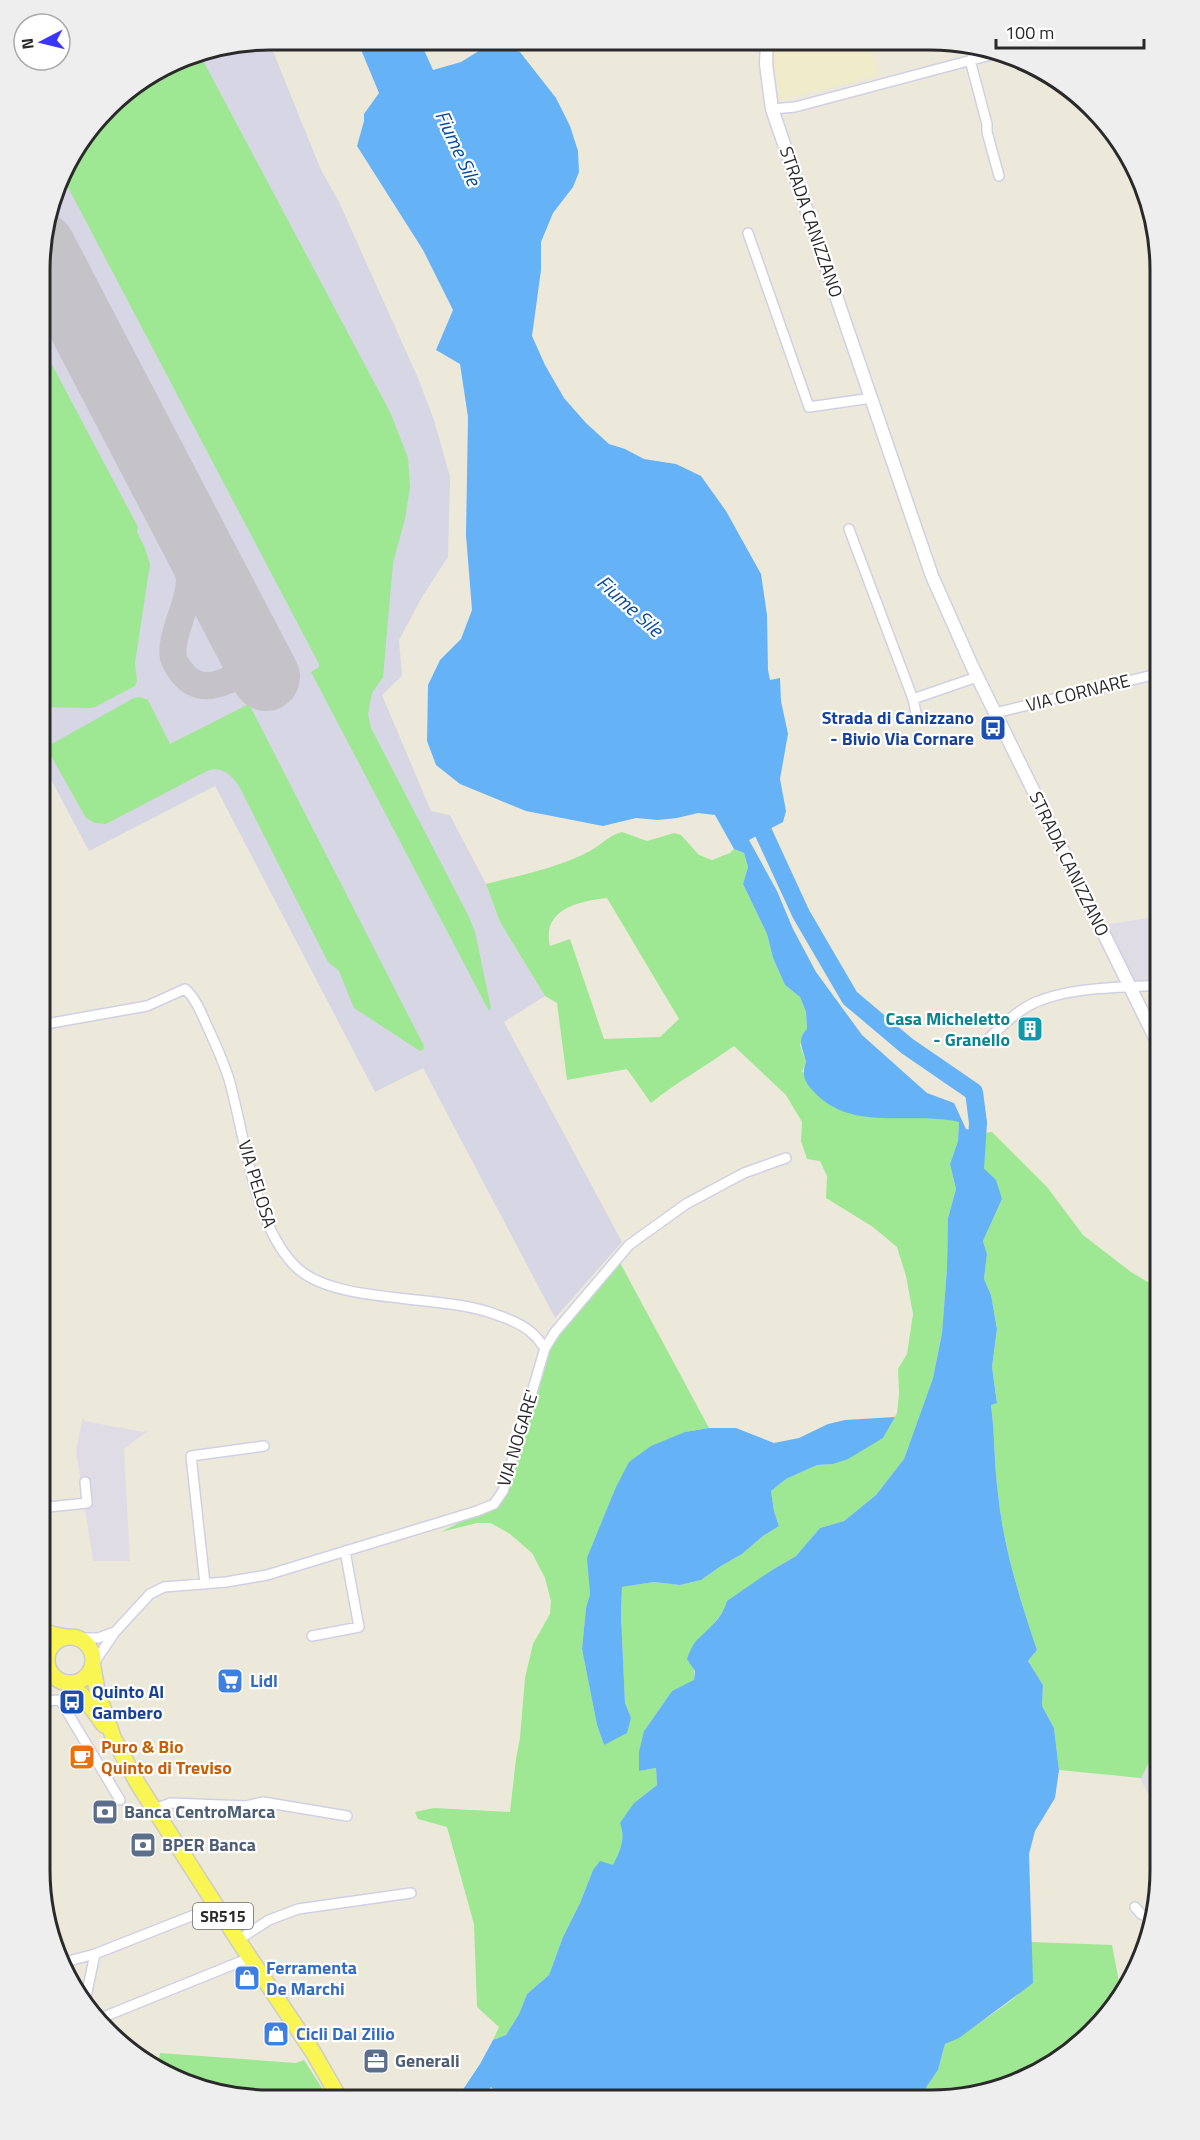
<svg xmlns="http://www.w3.org/2000/svg" width="1200" height="2140" viewBox="0 0 1200 2140" font-family="'Titillium Web',sans-serif">
<rect width="100%" height="100%" fill="#ede9da"/>
<path fill="#e0dce5" d="M1161,916V980L1134,982L1124,967L1102,925Z
M83,1416L84,1421L144,1432L149,1430L124,1449L130,1561H93L76,1451Z
M1161,1739V1805L1153,1804L1140,1778Z"/>
<path fill="#f0ebc9" d="M773,42L870,43L878,75L781,100L773,62Z"/>
<path fill="#d7d6e5" d="M268,39L321,170L339,202L418,378L434,420L450,477L448,557L422,597L399,640L402,676L382,695L431,811L449,815L451,817L486,884L500,922L545,996L504,1022L622,1242L555,1318L423,1068L375,1092L215,786L89,851L40,759L41,240L63,167L117,96L182,56Z"/>
<path fill="#9ee793" fill-rule="evenodd" d="M199,53L391,414L408,458L410,487L405,519L393,563L383,677L372,693L368,714L371,728L469,917L475,932L491,1008L489,1011L311,672L319,667V664L61,174L63,167L117,96L182,56Z
M41,344L138,527L137,532L145,548L150,564L135,663L137,681L135,686L95,707L90,708L40,707Z
M140,697L148,700L170,744L249,704L424,1046L423,1050L420,1051L354,1008L339,971L328,962L239,786C231,775 223,767 209,770L106,824L95,823L86,818L50,754L48,746L134,698Z
M622,832L647,841L674,833L681,835L699,855L712,860L730,853L734,849L744,853L748,867L743,884L767,934L773,958L785,985L800,997L806,1012L807,1029L800,1045L806,1062L802,1072L946,1119L959,1121L958,1141L950,1164L956,1189L948,1218L947,1268L942,1333L933,1378L904,1459L876,1495L844,1521L820,1528L796,1556L772,1570L724,1610L706,1634L695,1642L694,1681L672,1691L644,1731L639,1771L656,1768L657,1785L634,1803L623,1831L622,1846L613,1866L593,1870L580,1903L563,1937L549,1975L527,1994L519,2014L506,2035L493,2040L499,2027L477,2007L474,1924L447,1827L418,1819L415,1812L434,1808L510,1812L516,1759L520,1738L525,1678L533,1644L550,1614L551,1601L545,1578L532,1553L510,1534L491,1523H477L441,1532L492,1506L541,1355L618,1259L709,1428L685,1432L615,1489L588,1558L590,1594L586,1608L582,1649L597,1725L604,1745L631,1719L625,1703L621,1615L622,1587L654,1582L680,1585L701,1580L721,1566L742,1554L763,1536L779,1526L774,1511L771,1491L786,1479L817,1465L833,1464L883,1438L897,1413L899,1394L898,1369L907,1354L913,1314L906,1276L897,1247L873,1227L826,1198L827,1176L820,1161L807,1159L801,1141L802,1122L786,1095L734,1046C706,1066 677,1082 651,1103L627,1069L567,1080L557,1003L545,996L500,922L486,884C521,875 558,868 590,851C601,845 609,835 622,832ZM607,898L679,1019L660,1037L604,1039L570,939L550,946C541,909 580,901 607,898Z
M992,1132L1047,1187L1083,1235L1131,1272L1161,1290V1739L1141,1778L1059,1770L1054,1728L1042,1706L1043,1685L1028,1661L1037,1650C1020,1600 1003,1546 998,1493C994,1463 995,1434 991,1405L997,1402L992,1367L997,1329L991,1295L984,1279L987,1254L983,1241L1002,1199L974,1160L977,1151L984,1145L983,1133Z
M1031,1942L1112,1945L1120,1987L1100,2009V2024L1070,2054L1005,2089L930,2101H917L938,2070L945,2044C955,2040 1015,2000 1019,1993C1026,1980 1031,1956 1031,1942Z
M160,2053L296,2063L304,2060L329,2099H239L181,2083L157,2069Z"/>
<path fill="#66b2f6" d="M357,40H414L424,50L433,70L461,62L482,49L503,47L520,52L556,98L570,126L578,151L579,172L573,187L553,213L541,242V270L532,336L545,365L564,398L586,423L609,444L625,449L644,459L676,464L701,476L726,511L761,574L767,615L768,670L770,680L780,678L781,701L788,734L780,779L786,811L783,822L749,840L777,891L793,929L816,972L862,1035L927,1093L954,1103L966,1129L983,1133L984,1146L977,1151L975,1160L996,1180L1002,1199L983,1241L987,1254L984,1279L991,1295L997,1329L992,1367L997,1403L991,1405C995,1434 994,1464 998,1493C1003,1546 1020,1600 1037,1650L1028,1661L1043,1685L1042,1706L1054,1728L1059,1770L1055,1798L1035,1831L1029,1854L1033,1983L959,2038L945,2044L938,2070L917,2101L509,2100L491,2087L481,2100H456L480,2064L493,2040L506,2035L519,2014L527,1994L549,1975L563,1937L580,1903L593,1870L600,1861L613,1865C620,1851 626,1839 620,1823L634,1803L657,1785L656,1768L639,1771V1752L644,1731L672,1691L694,1680L695,1671L687,1659C689,1653 692,1646 696,1641C708,1629 722,1619 727,1601L772,1570L796,1556L820,1528L844,1521L876,1495L904,1459L933,1378L942,1333L947,1268L948,1218L956,1189L950,1164L958,1141L959,1122C911,1111 854,1132 816,1094C805,1083 801,1076 806,1062C803,1048 796,1040 807,1029L806,1012L800,997L785,985L773,958L767,934L743,884L748,867L744,853L734,849L715,815L698,813L677,818L658,820L636,818L603,826L526,811L460,784L436,765L427,741L428,685L440,660L461,639L472,610L466,535L468,417L460,364L436,350L453,310L423,250L357,146L364,121V114L379,93Z
M895,1417L883,1438L848,1459L833,1464L817,1465L786,1479L771,1491L774,1511L779,1526L763,1536L742,1554L721,1566L701,1580L680,1585L654,1582L622,1587L621,1615L625,1703L631,1718L627,1733L604,1745L597,1725L582,1649L586,1608L590,1594L587,1558L615,1489L629,1462L651,1446L685,1432L709,1428H736L774,1443L799,1438L828,1424L845,1420Z"/>
<g fill="none" stroke-linecap="round" stroke-linejoin="round">
<path stroke="#66b2f6" stroke-width="18" d="M754,812L801,914L850,998L907,1046L974,1092L978,1123L974,1184"/>
<path stroke="#c6c3c8" stroke-width="27" d="M179,509C185,535 191,559 189,586C187,607 171,636 173,654C173,659 177,666 180,670C196,693 216,687 237,676L247,651L244,636"/>
<path stroke="#c6c3c8" stroke-width="68" d="M41,246L266,677"/>
<g stroke="#d0d0e4" stroke-width="12">
<path id="minor" d="M970,60L987,124V132L999,176
M772,109L795,107L1002,52
M748,233L809,407L872,398
M849,529L913,699L977,677
M913,699L917,717
M995,713L1161,673
M40,1025L147,1006L185,989C196,998 202,1015 208,1028C216,1045 223,1061 229,1079C245,1136 253,1223 295,1266C334,1306 444,1293 497,1315C509,1319 524,1325 533,1334C538,1338 541,1344 545,1348
M985,1042C1000,1028 1017,1010 1036,1002C1075,986 1120,988 1161,985
M40,1391L42,1399
M39,1508L87,1503L85,1482
M205,1584L191,1456L264,1446
M312,1636L359,1627L345,1551
M80,1638H98L112,1633
M94,1663L115,1632L150,1594L164,1587L226,1582L267,1575L477,1511L494,1504L503,1491L545,1348L555,1332L629,1245L686,1204L744,1173L786,1158
M39,1701L60,1700L120,1800
M154,1809L171,1803L246,1806L263,1802L347,1816
M1135,1907L1141,1914L1154,1920
M238,1940L269,1920L298,1909L411,1893
M61,1963L95,1954L217,1906
M84,2006L95,1954
M96,2020L242,1961L249,1956"/>
</g>
<g stroke="#d0d0e4" stroke-width="15">
<path id="tertiary" d="M767,42L766,64L772,109L932,576L972,666L1161,1050"/>
</g>
<g stroke="#d0d0e4" stroke-width="16">
<path id="secondary" d="M39,1652L49,1650
M39,1666L50,1672"/>
</g>
<g stroke="#ccc" stroke-width="18">
<path id="primary" d="M39,1628L51,1634L66,1637
M47 1660a23 23 0 1 1 46 0a23 23 0 1 1-46 0Z
M93,1667L97,1690L113,1737L138,1784L238,1940L313,2052L340,2099
M67,1683L82,1695L104,1725"/>
</g>
<use href="#minor" stroke="#fff" stroke-width="9"/>
<use href="#tertiary" stroke="#fff" stroke-width="12"/>
<use href="#secondary" stroke="#fff" stroke-width="14"/>
<use href="#primary" stroke="#f9f553" stroke-width="15"/>
</g>
<defs>
<g id="bus-square" transform="scale(1.35)"><rect x="-9" y="-9" width="18" height="18" rx="4" fill="#1a4fb4" stroke="#fff"/><path d="M-5-6H5V4H4V6H2V4H-2V6H-4V4H-5ZM-3.5-4V0h7V-4ZM-3.5 1.2v1.5H-2V1.2ZM2 1.2v1.5H3.5V1.2Z" fill="#fff"/></g>
<g id="building-square" transform="scale(1.35)"><rect x="-9" y="-9" width="18" height="18" rx="4" fill="#0f9aa8" stroke="#fff"/><path d="M-4-6H4V6H1V3H-1V6H-4ZM-2.5-4.3h1.7v1.8h-1.7ZM.8-4.3h1.7v1.8H.8ZM-2.5-1h1.7V.8h-1.7ZM.8-1h1.7V.8H.8Z" fill="#fff"/></g>
<g id="supermarket-square" transform="scale(1.35)"><rect x="-9" y="-9" width="18" height="18" rx="4" fill="#3f7fe0" stroke="#fff"/><path d="M-6-5.5h2.5l.6 2H6L4.5 2H-2.5L-4.4-4H-6ZM-1.5 3.2a1.3 1.3 0 1 0 .1 0ZM3 3.2a1.3 1.3 0 1 0 .1 0Z" fill="#fff"/></g>
<g id="cafe-square" transform="scale(1.35)"><rect x="-9" y="-9" width="18" height="18" rx="4" fill="#e8710a" stroke="#fff"/><path d="M-5.5-4.5H6V0H3Q3 3.5 0 3.5H-2.5Q-5.5 3.5-5.5 0ZM3-3.2v2h1.7v-2ZM-6 4.5H4V6H-6Z" fill="#fff"/></g>
<g id="bank-square" transform="scale(1.35)"><rect x="-9" y="-9" width="18" height="18" rx="4" fill="#5c6f8a" stroke="#fff"/><path d="M-6-4H6V4H-6ZM0-2.3a2.3 2.3 0 1 0 0 4.6a2.3 2.3 0 1 0 0-4.6Z" fill="#fff"/></g>
<g id="shop-square" transform="scale(1.35)"><rect x="-9" y="-9" width="18" height="18" rx="4" fill="#3f7fe0" stroke="#fff"/><path d="M-5-2.5h2.3a2.7 3.5 0 0 1 5.4 0H5L5.5 6h-11ZM-1.5-2.5h3a1.5 2.3 0 0 0-3 0Z" fill="#fff"/></g>
<g id="office-square" transform="scale(1.35)"><rect x="-9" y="-9" width="18" height="18" rx="4" fill="#5c6f8a" stroke="#fff"/><path d="M-6-3h4V-5.5h4V-3h4V5H-6ZM-1-4.5V-3h2v-1.5ZM-6 0V1H6V0Z" fill="#fff"/></g>
</defs>
<g fill-rule="evenodd">
<use href="#bus-square" x="993" y="728"/>
<use href="#building-square" x="1030" y="1029"/>
<use href="#supermarket-square" x="230" y="1681"/>
<use href="#bus-square" x="72" y="1702"/>
<use href="#cafe-square" x="82" y="1757"/>
<use href="#bank-square" x="105" y="1812"/>
<use href="#bank-square" x="143" y="1845"/>
<use href="#shop-square" x="247" y="1978"/>
<use href="#shop-square" x="276" y="2034"/>
<use href="#office-square" x="376" y="2061"/>
</g>
<g text-anchor="middle" stroke-width="4.5" stroke-linejoin="round" paint-order="stroke">
<rect fill="#fff" stroke="#6a6a6a" stroke-width="1.5" x="193" y="1903" width="60" height="26" rx="4.5"/>
<g font-size="16" font-weight="bold" fill="#2a2a2a">
<text x="223" y="1922">SR515</text>
</g>
<g font-size="18" fill="#2a2a2a" stroke="#fff">
<text transform="translate(811 222) rotate(71)" y="6">STRADA CANIZZANO</text>
<text transform="translate(1078 693) rotate(-14)" y="6">VIA CORNARE</text>
<text transform="translate(1069 864) rotate(64)" y="6">STRADA CANIZZANO</text>
<text transform="translate(257 1184) rotate(73)" y="6">VIA PELOSA</text>
<text transform="translate(518 1438) rotate(-73)" y="6">VIA NOGARE'</text>
</g>
<g font-size="18" font-weight="bold" fill="#164399" stroke="#fff" text-anchor="end">
<text x="974" y="724">Strada di Canizzano<tspan x="974" dy="21">- Bivio Via Cornare</tspan></text>
<text x="92" y="1698" text-anchor="start">Quinto Al<tspan x="92" dy="21">Gambero</tspan></text>
</g>
<g font-size="18" font-weight="bold" fill="#0d838f" stroke="#fff" text-anchor="end">
<text x="1010" y="1025">Casa Micheletto<tspan x="1010" dy="21">- Granello</tspan></text>
</g>
<g font-size="18" font-weight="bold" fill="#366cbe" stroke="#fff" text-anchor="start">
<text x="250" y="1687">Lidl</text>
<text x="266" y="1974">Ferramenta<tspan x="266" dy="21">De Marchi</tspan></text>
<text x="296" y="2040">Cicli Dal Zilio</text>
</g>
<g font-size="18" font-weight="bold" fill="#c56008" stroke="#fff" text-anchor="start">
<text x="101" y="1753">Puro &amp; Bio<tspan x="101" dy="21">Quinto di Treviso</tspan></text>
</g>
<g font-size="18" font-weight="bold" fill="#4e5e75" stroke="#fff" text-anchor="start">
<text x="124" y="1818">Banca CentroMarca</text>
<text x="162" y="1851">BPER Banca</text>
<text x="395" y="2067">Generali</text>
</g>
<g font-size="20" font-style="italic" fill="#054ba2" stroke="#fff">
<text transform="translate(458 148) rotate(65)" y="7">Fiume Sile</text>
<text transform="translate(630 606) rotate(42)" y="7">Fiume Sile</text>
</g>
</g>
<path d="M0 0H1200V2140H0ZM270 50H930A220 220 0 0 1 1150 270V1870A220 220 0 0 1 930 2090H270A220 220 0 0 1 50 1870V270A220 220 0 0 1 270 50Z" fill="#eee" fill-rule="evenodd"/>
<path fill="none" stroke="#2a2a2a" stroke-width="3" d="M270 50H930A220 220 0 0 1 1150 270V1870A220 220 0 0 1 930 2090H270A220 220 0 0 1 50 1870V270A220 220 0 0 1 270 50Z"/>
<g transform="translate(42 42) rotate(263)"><circle r="28" fill="#ffffff" stroke="#aaaaaa" stroke-width="1.5"/>
<path d="M0-4.5L10 22L0 15L-10 22Z" fill="#3a35ff"/>
<text y="-9" font-size="16" font-weight="bold" text-anchor="middle" fill="#2a2a2a">N</text>
</g>
<path d="M996 39v9h148v-9" fill="none" stroke="#2a2a2a" stroke-width="3"/>
<text x="1005" y="39" font-size="18" fill="#2a2a2a" stroke="#ffffff" stroke-width="4.5" paint-order="stroke">100 m</text>
</svg>
